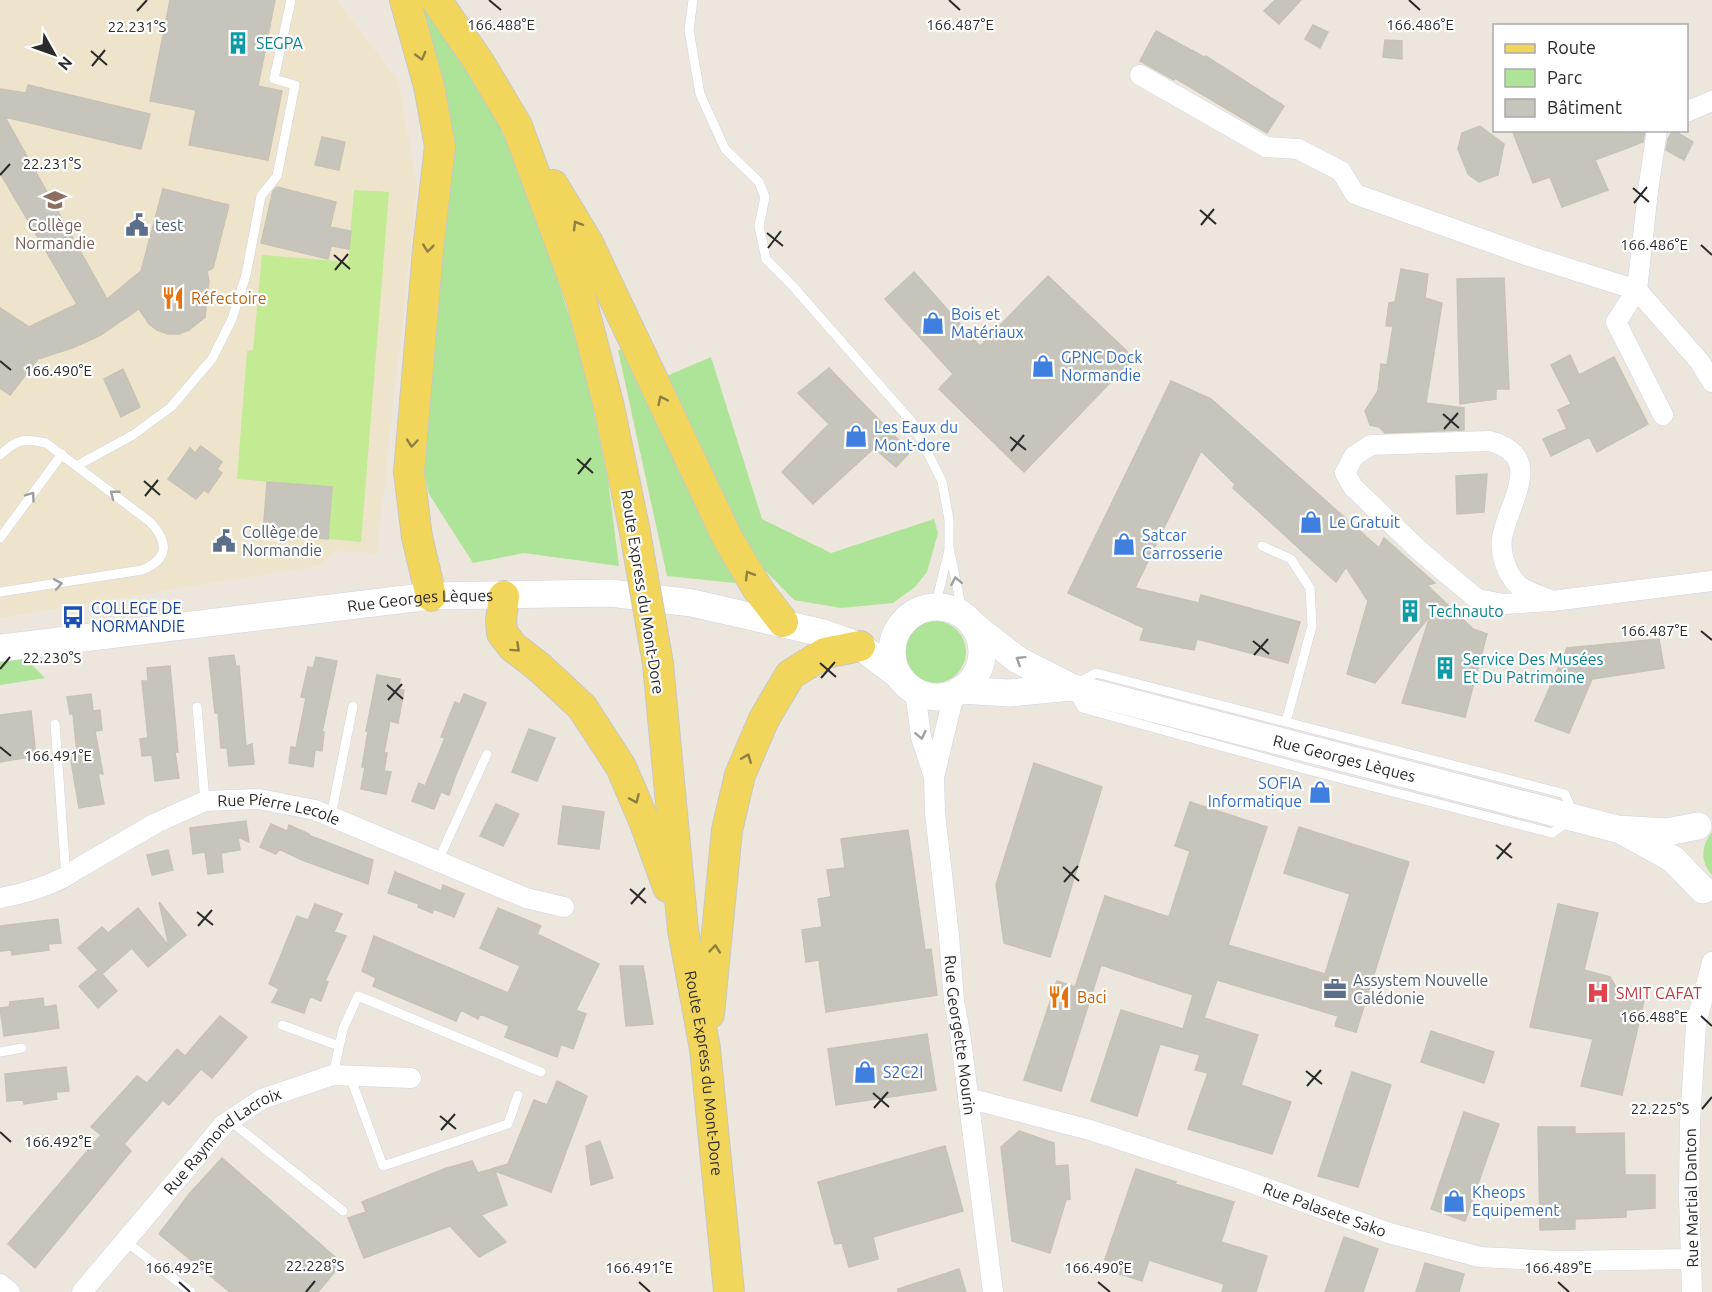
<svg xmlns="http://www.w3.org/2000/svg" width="1712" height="1292" viewBox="0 0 1712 1292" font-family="Ubuntu,sans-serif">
<rect width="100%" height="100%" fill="#ece6dc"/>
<path fill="#eee4cb" d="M0,0H336L398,80L417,187L377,553L334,551L322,565L0,618Z"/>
<path fill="#aee498" d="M420,0H423L486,93L539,222L583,360L608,480L619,566L524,553L473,563L429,494L418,443L437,309Z
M618,350H624C656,426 692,503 738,572L735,583L667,576Z
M711,357L762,519L831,553L934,519L938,533L927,572L915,587L893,603L842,608L794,600L752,557L662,378Z
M904 652a31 31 0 1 1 62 0a31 31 0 1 1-62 0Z
M0,633L45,678L0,685Z
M1712,832V875C1700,862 1701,846 1712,832Z"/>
<path fill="#c2eb93" d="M354,190L389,192L361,542L328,539L332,487L237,479L247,351L253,350L262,255L348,262Z"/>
<path fill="#c7c4bb" stroke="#c8c2b6" stroke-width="1.5" d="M170,0H275L258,86L282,91L268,160L189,145L196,110L150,101Z
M1275,0H1301L1279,24L1264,11Z
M1313,25L1328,32L1320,48L1305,39Z
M1156,31L1204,57L1206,56L1284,106L1267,133L1175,78L1174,80L1140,61Z
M1385,40L1402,41V59L1383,57Z
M28,85L150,114L141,149L5,117L107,299L141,271L163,189L229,205L213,268L207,271L209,281L205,317L189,330L179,334H168L157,330L149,324L139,309L99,336L72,348L38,359L10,395L0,388V308L29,327L77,304L0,173V89L26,93Z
M1480,126L1504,144L1498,175L1479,182L1468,174L1458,149L1462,133Z
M1512,130H1645L1643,142L1595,160L1608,190L1562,207L1550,177L1533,183Z
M1673,130L1693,142L1684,160L1666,150L1668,139Z
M322,137L345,142L339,170L315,165Z
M277,187L336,202L330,227L351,231L349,249L331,246L328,259L261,243L273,191Z
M1401,269L1428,274L1425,298L1442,303L1426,403L1464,408V430L1385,433L1379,427L1370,425L1365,411L1378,391L1381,364L1387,365L1393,326H1386L1389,303L1395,302Z
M914,272L980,346L1048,276L1134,358L1024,472L939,389L953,374L885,299Z
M1504,278L1509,389H1496V399L1460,404L1457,279Z
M1570,355L1579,375L1614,357L1648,424L1597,452L1589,437L1551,456L1543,439L1567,429L1558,410L1571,404L1551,365Z
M829,368L910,452L896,467L874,448L813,504L782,472L829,424L798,393Z
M123,369L140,407L121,417L104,379Z
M1171,381L1211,399L1379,548L1384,538L1435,583L1427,585L1473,629L1487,634L1465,717L1402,703L1430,616L1375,683L1347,674L1368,601L1346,567L1336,582L1233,488L1235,484L1201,451L1135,588L1199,603L1201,595L1300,622L1288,663L1197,639L1194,650L1140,640L1144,628L1068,593Z
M201,446L222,462L217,469L222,473L208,493L204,490L196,499L168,479L190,448L195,453Z
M1487,474L1484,512L1457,514L1456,476Z
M267,482L332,487L328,539L263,534Z
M1659,639L1664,668L1592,679L1569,733L1535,721L1567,648Z
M234,655L236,667L239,666L246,746L252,744L254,764L229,766L227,748H221L218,713H215L209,658Z
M316,657L337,661L322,732H324L322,751L315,750L313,767L289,763L291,747L296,748L306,698L301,697L308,667L313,668Z
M170,666L178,752H175L179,778L155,781L152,755L142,756L140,739L148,738L142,681H148L147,668Z
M377,675L400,679L398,689L404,690L398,723L390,721L384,753H387L384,771L391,772L386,794L361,789L365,767H362L368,731H366Z
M91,694L93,711L100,710L102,730L95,731L103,774L98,773L104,804L79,808L70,755L77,754L73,714H70L67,697Z
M464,694L486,703L455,777L449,795L441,792L434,809L412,801L419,783L425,786L445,738L441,737L455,702L460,704Z
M31,711L36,756L0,762V715Z
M529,729L555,738L537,781L512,772Z
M1034,763L1102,787L1050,957L1004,943L996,885Z
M1190,802L1267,827L1228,945L1325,974L1350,894L1284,873L1299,827L1409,862L1356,1032L1335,1026L1338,1016L1217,980L1204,1018L1258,1035L1241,1085L1291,1102L1272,1154L1188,1129L1208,1073L1195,1070L1200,1055L1160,1044L1137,1116L1091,1101L1121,1010L1183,1029L1193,995L1101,965L1061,1091L1024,1080L1057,981L1075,987L1105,896L1169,917L1190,851L1175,846Z
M496,804L519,814L503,846L480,836Z
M563,806L604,812L599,849L558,844Z
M246,821L249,842L238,837L240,850L221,853L223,872L208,874L205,852L193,854L190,828Z
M271,824L287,831L289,825L309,834L308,835L373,860L368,884L302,860L279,849L276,854L260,847Z
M908,830L925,950L931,949L937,995L826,1012L819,960L806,962L802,930L822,927L818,899L831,897L827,870L845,868L841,839Z
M168,850L173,870L152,875L147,855Z
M395,872L441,891L443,885L464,894L454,917L434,909L432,913L418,907L419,904L388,893Z
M159,902L186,935L148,967L132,948L102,974L117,991L98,1008L79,986L98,970L78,948L102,927L108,933L138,908L169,946Z
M315,904L342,914L334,932L346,936L325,981L328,982L321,1001L310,996L304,1013L272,1002L279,989L269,984L297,916L308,920Z
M1558,904L1598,913L1584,970L1610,977L1621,996L1644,1001L1622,1095L1581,1086L1593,1039L1530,1027Z
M498,908L541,926L537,934L599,964L576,1010L586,1014L573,1049L561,1044L557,1057L505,1037L509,1026L480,1014L478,1019L461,1010L456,1021L373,986L376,978L362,971L374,936L508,993L520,966L480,948Z
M58,919L61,943L48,944L49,950L12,955L11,950L0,951V926Z
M620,966H643L653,1024L626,1026Z
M43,998L44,1007L56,1005L59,1028L4,1036L0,1008L9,1007L10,1002Z
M220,1016L247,1037L212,1078L201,1069L169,1105L163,1100L124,1144L131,1151L35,1268L8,1244L101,1135L91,1127L137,1076L147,1083L177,1049L185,1056Z
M1431,1031L1494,1052L1484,1083L1421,1062Z
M927,1034L936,1090L836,1105L828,1049Z
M66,1067L69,1091L56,1092L57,1099L24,1104L23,1100L7,1101L5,1074Z
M1352,1072L1391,1085L1358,1187L1318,1176Z
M557,1081L587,1096L551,1192L495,1171L507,1205L481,1215L506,1242L479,1257L450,1226L364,1258L348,1218L366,1212L362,1202L444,1169L472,1161L478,1173L508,1164L534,1100L547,1105Z
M1464,1112L1499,1124L1465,1221L1431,1209Z
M1538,1127H1575V1134L1624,1133L1625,1175H1655V1208L1626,1210V1217L1575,1219V1229L1540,1230Z
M1019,1131L1054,1143L1055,1166L1068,1165L1070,1199L1066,1200L1050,1253L1012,1241L1001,1147Z
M600,1141L613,1178L591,1185L586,1146Z
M945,1146L963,1211L873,1237L878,1259L849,1267L842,1243L835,1244L818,1182Z
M222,1158L342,1263L318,1292H230L159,1234L190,1193Z
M1136,1169L1176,1182L1175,1184L1234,1202L1221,1242L1267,1256L1256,1292H1222L1224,1284L1149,1260L1142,1281L1102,1268Z
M1344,1237L1378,1249L1363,1292H1325Z
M1425,1263L1464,1274L1459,1292H1416Z
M959,1269L966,1292H898V1289Z"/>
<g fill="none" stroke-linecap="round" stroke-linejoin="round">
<g stroke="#d1d4e3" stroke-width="10">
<path id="lane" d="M693,0L689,30L700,94L725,149L759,182L765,197L759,226L766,259L790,283L912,422L942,481L949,520V548L963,615
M0,455C17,439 24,438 46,443L150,522C169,542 169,559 142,570L0,592
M78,465L133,435L171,407L212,359L232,319L246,275L261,196L277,176L295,85L274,79L291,0
M0,538L62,454
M1262,546L1291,559L1310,588L1312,626L1286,722
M935,607L949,550
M1096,673L1565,794L1574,817L1552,833L1308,770L1082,708L1071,687Z
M197,707L205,801
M55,724L66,877
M331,816L353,706
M438,861L487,754
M282,1025L339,1046
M0,1052L22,1048
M333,1075L343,1029L358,996L541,1072
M350,1076L383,1166L508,1124L518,1095
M229,1120L343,1211
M124,1240L191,1292"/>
</g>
<g stroke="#d1d4e3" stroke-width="21">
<g id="street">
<path d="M1140,75L1266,147L1298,149L1341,171L1355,194L1529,256L1637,290L1700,362L1712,382"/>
<path d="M1686,112L1712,101"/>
<path d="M1657,130L1648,191L1637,290L1616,322L1663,415"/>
<path d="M1552,601C1542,596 1526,592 1518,585C1506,573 1500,554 1502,538C1508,502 1547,456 1489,441L1371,445L1354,456L1345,473L1353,487L1421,552L1477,599L1504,604L1552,601L1712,581"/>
<path d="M915,691L921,737L934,777"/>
<path id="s1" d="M954,694L934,777L935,813L949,936L954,1001L960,1033L993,1292"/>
<path id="s2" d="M0,898C23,894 58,884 77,869L156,823L205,801L259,799L315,810L526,898L564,907"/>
<path id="s3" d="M968,1098L1090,1130L1244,1180L1389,1233L1480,1257L1558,1261L1691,1259"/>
<path d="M0,1284L10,1292"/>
<path id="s4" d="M82,1292L224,1124L262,1099L333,1075L411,1078"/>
<path d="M1692,1292L1689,1195L1690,1123L1696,1024L1712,962"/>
</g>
</g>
<g stroke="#d1d4e3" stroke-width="28">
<g id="secondary">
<circle cx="937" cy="652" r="45"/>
<path id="s5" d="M973,625L1018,660L1071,687L1617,829L1667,832L1698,826"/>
<path id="s6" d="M0,648L431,596L610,593L692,603L823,633L860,646L898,675"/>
<path d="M960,690L1010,693L1071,687"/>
<path d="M1624,832L1673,859L1703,890"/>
</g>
</g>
<g stroke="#c8c8c8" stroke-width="32">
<g id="primary">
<path d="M405,0L429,86L440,146L428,250L409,472L417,537L431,596"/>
<path d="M436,0L479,62L517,126L581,299L609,407L635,532"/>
<path d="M553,185L588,243L728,539L759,591L783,622"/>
<path d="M504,596L501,620L502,633L513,647L539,667L582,707L621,767L645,823L668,887"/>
<path id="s7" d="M658,664L683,930L705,1049L729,1292"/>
<path d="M709,1014L727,830L740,775L764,719L790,675L825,653L860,646"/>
</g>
</g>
<use href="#lane" stroke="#fff" stroke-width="9"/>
<use href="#street" stroke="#fff" stroke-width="20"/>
<use href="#secondary" stroke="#fff" stroke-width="27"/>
<use href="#primary" stroke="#f2d55b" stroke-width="30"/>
<g stroke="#c8c8c8" stroke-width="32" stroke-linecap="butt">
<path id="primary-bridge" d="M635,532L658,664"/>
</g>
<use href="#primary-bridge" stroke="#f2d55b" stroke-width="30"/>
</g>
<defs><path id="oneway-chevron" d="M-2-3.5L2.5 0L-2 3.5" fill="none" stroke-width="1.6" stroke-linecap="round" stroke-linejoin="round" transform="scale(1.5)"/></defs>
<g stroke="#8e8042">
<use href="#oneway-chevron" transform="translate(421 56) rotate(75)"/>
<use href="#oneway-chevron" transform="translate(577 225) rotate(-121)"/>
<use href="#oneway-chevron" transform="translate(428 248) rotate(96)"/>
<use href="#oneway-chevron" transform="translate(662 400) rotate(-115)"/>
<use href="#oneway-chevron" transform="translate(412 443) rotate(95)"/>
<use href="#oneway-chevron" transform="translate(749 575) rotate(-121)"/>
<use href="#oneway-chevron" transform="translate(516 648) rotate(42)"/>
<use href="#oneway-chevron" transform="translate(747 758) rotate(-68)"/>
<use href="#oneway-chevron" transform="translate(635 799) rotate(66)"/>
<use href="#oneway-chevron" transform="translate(715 949) rotate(-84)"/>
</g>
<g stroke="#9f9f9f">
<use href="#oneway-chevron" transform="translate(114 494) rotate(-142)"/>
<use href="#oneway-chevron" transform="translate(31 496) rotate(-54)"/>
<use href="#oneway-chevron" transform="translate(956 581) rotate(-101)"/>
<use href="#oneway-chevron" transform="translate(58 584) rotate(-10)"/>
<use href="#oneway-chevron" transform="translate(1020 660) rotate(-148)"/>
<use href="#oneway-chevron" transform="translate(921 735) rotate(78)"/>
</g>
<path fill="none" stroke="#2a2a2a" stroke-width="2" d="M489,0L501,10M949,0L960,10M1409,0L1420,10M137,11L147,0M91,51L107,65M92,66L105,50M0,175L10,164M1633,188L1649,202M1634,203L1647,187M1200,210L1216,224M1201,225L1214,209M767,233L783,246M1701,245L1712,255M768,248L781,231M334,255L350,269M335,270L348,254M0,361L11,370M1443,414L1459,428M1444,429L1458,413M1010,437L1026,450M1011,451L1024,435M577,459L593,473M578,474L591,458M144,481L160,495M145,496L158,480M1701,631L1712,640M1253,641L1269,654M1254,655L1268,639M820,663L836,677M0,669L10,657M821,678L835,662M387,685L403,699M388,700L402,684M0,747L11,756M1496,845L1512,858M1497,859L1511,843M1063,867L1079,881M1064,882L1078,866M630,889L646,903M631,904L645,888M197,912L213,925M198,926L212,910M1701,1016L1712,1026M1306,1071L1322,1084M1307,1086L1321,1070M873,1093L889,1107M874,1108L888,1092M1702,1109L1712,1097M440,1116L456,1129M441,1130L455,1114M0,1132L11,1142M179,1282L190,1292M639,1282L650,1292M1098,1282L1110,1292M1558,1282L1569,1292M306,1292L315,1281"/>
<defs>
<g id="building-bare" transform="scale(1.8)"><path d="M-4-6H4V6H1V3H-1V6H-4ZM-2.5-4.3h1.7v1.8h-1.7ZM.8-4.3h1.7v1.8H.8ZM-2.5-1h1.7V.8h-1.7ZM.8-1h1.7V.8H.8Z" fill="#0f9aa8" stroke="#fff" stroke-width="2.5" paint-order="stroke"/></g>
<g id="school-bare" transform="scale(1.8)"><path d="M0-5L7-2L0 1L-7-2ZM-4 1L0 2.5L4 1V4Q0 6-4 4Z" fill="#8d6e63" stroke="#fff" stroke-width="2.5" paint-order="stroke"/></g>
<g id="civic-bare" transform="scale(1.8)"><path d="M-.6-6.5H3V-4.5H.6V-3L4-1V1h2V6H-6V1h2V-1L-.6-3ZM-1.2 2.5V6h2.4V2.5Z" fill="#5c6f8a" stroke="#fff" stroke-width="2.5" paint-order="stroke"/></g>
<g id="restaurant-bare" transform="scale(1.8)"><path d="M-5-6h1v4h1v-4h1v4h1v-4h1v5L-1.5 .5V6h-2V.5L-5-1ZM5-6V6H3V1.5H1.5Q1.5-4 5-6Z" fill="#e8710a" stroke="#fff" stroke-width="2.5" paint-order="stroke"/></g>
<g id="shop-bare" transform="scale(1.8)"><path d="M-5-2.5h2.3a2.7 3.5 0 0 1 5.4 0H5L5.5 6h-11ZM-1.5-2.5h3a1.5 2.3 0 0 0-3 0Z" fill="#3f7fe0" stroke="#fff" stroke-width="2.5" paint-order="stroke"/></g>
<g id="bus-bare" transform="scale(1.8)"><path d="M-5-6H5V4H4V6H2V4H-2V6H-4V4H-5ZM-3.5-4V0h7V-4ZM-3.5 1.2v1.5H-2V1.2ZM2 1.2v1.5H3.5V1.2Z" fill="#1a4fb4" stroke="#fff" stroke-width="2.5" paint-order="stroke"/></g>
<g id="office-bare" transform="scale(1.8)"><path d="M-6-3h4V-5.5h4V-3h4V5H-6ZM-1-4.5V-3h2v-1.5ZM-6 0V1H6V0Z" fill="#5c6f8a" stroke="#fff" stroke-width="2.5" paint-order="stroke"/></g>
<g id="hospital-bare" transform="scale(1.8)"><path d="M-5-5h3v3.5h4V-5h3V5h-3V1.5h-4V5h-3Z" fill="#e0444e" stroke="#fff" stroke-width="2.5" paint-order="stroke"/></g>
</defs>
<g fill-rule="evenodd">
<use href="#building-bare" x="238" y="43"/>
<use href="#school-bare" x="55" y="200"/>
<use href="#civic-bare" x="137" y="225"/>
<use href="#restaurant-bare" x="173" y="298"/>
<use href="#shop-bare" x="933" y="323"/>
<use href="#shop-bare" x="1043" y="366"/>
<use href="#shop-bare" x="856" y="436"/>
<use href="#shop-bare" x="1311" y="522"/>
<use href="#civic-bare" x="224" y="541"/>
<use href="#shop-bare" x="1124" y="544"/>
<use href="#building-bare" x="1410" y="611"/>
<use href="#bus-bare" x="73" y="617"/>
<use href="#building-bare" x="1445" y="668"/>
<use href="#shop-bare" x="1320" y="792"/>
<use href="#office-bare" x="1335" y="989"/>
<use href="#hospital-bare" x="1598" y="993"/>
<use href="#restaurant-bare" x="1059" y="997"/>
<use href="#shop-bare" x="865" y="1072"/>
<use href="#shop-bare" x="1454" y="1201"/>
</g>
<g text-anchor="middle" stroke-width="4.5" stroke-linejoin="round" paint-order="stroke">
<g font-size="16" fill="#0d838f" stroke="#fff" text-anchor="start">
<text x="256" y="49">SEGPA</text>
<text x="1428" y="617">Technauto</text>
<text x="1463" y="665">Service Des Musées<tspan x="1463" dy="18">Et Du Patrimoine</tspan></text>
</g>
<g font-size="16" fill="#785e54" stroke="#fff">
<text x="55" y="231">Collège<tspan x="55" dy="18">Normandie</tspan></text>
</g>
<g font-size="16" fill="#4e5e75" stroke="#fff" text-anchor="start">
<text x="155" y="231">test</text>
<text x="242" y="538">Collège de<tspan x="242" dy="18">Normandie</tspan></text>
<text x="1353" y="986">Assystem Nouvelle<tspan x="1353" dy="18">Calédonie</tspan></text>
</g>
<g font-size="16" fill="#c56008" stroke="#fff" text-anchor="start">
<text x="191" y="304">Réfectoire</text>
<text x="1077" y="1003">Baci</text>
</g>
<g font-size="16" fill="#366cbe" stroke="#fff" text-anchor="start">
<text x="951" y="320">Bois et<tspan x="951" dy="18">Matériaux</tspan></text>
<text x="1061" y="363">GPNC Dock<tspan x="1061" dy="18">Normandie</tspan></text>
<text x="874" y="433">Les Eaux du<tspan x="874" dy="18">Mont-dore</tspan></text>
<text x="1329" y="528">Le Gratuit</text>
<text x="1142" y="541">Satcar<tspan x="1142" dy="18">Carrosserie</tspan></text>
<text x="1302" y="789" text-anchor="end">SOFIA<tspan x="1302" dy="18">Informatique</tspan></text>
<text x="883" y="1078">S2C2I</text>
<text x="1472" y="1198">Kheops<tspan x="1472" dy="18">Equipement</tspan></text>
</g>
<g font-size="16" fill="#2a2a2a" stroke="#fff">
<text transform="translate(643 592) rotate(81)" y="6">Route Express du Mont-Dore</text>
<text dy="6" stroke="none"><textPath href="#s6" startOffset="423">Rue Georges Lèques</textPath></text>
<text dy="6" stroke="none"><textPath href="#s5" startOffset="399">Rue Georges Lèques</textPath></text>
<text dy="6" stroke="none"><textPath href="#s2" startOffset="303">Rue Pierre Lecole</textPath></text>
<text dy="6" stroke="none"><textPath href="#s1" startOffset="345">Rue Georgette Mourin</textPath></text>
<text dy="6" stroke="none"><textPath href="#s7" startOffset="412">Route Express du Mont-Dore</textPath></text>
<text dy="6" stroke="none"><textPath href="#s4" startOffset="208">Rue Raymond Lacroix</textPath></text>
<text transform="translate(1691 1198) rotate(-91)" y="6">Rue Martial Danton</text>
<text dy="6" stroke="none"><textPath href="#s3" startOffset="374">Rue Palasete Sako</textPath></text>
</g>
<g font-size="16" fill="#164399" stroke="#fff" text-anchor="start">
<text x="91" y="614">COLLEGE DE<tspan x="91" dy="18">NORMANDIE</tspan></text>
</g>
<g font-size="16" fill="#be3a42" stroke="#fff" text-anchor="start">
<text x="1616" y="999">SMIT CAFAT</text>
</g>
</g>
<g font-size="15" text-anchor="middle" fill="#2a2a2a" stroke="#fff" stroke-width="4.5" stroke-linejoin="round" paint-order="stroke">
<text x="501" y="30">166.488°E</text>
<text x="960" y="30">166.487°E</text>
<text x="1420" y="30">166.486°E</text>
<text x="137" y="32">22.231°S</text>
<text x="52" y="169">22.231°S</text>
<text x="1654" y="250">166.486°E</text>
<text x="58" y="376">166.490°E</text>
<text x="1654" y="636">166.487°E</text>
<text x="52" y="663">22.230°S</text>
<text x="58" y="761">166.491°E</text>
<text x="1654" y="1022">166.488°E</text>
<text x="1660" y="1114">22.225°S</text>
<text x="58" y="1147">166.492°E</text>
<text x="315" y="1271">22.228°S</text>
<text x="179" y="1273">166.492°E</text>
<text x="639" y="1273">166.491°E</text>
<text x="1098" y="1273">166.490°E</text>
<text x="1558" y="1273">166.489°E</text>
</g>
<rect x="1493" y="24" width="195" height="108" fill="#ffffff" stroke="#aaaaaa" stroke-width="1.5"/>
<rect x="1505" y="44" width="30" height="9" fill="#f2d55b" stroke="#aaaaaa" stroke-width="1.5"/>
<text x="1547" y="54" font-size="18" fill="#2a2a2a">Route</text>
<rect x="1505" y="69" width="30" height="18" fill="#aee498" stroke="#aaaaaa" stroke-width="1.5"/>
<text x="1547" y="84" font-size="18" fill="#2a2a2a">Parc</text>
<rect x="1505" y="99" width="30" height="18" fill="#c7c4bb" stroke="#aaaaaa" stroke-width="1.5"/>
<text x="1547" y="114" font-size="18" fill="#2a2a2a">Bâtiment</text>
<g transform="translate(54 54) rotate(130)" stroke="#ffffff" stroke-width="4.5" paint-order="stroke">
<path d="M0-4.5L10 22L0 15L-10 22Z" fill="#2a2a2a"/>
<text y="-9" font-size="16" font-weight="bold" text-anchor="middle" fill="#2a2a2a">N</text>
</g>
</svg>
